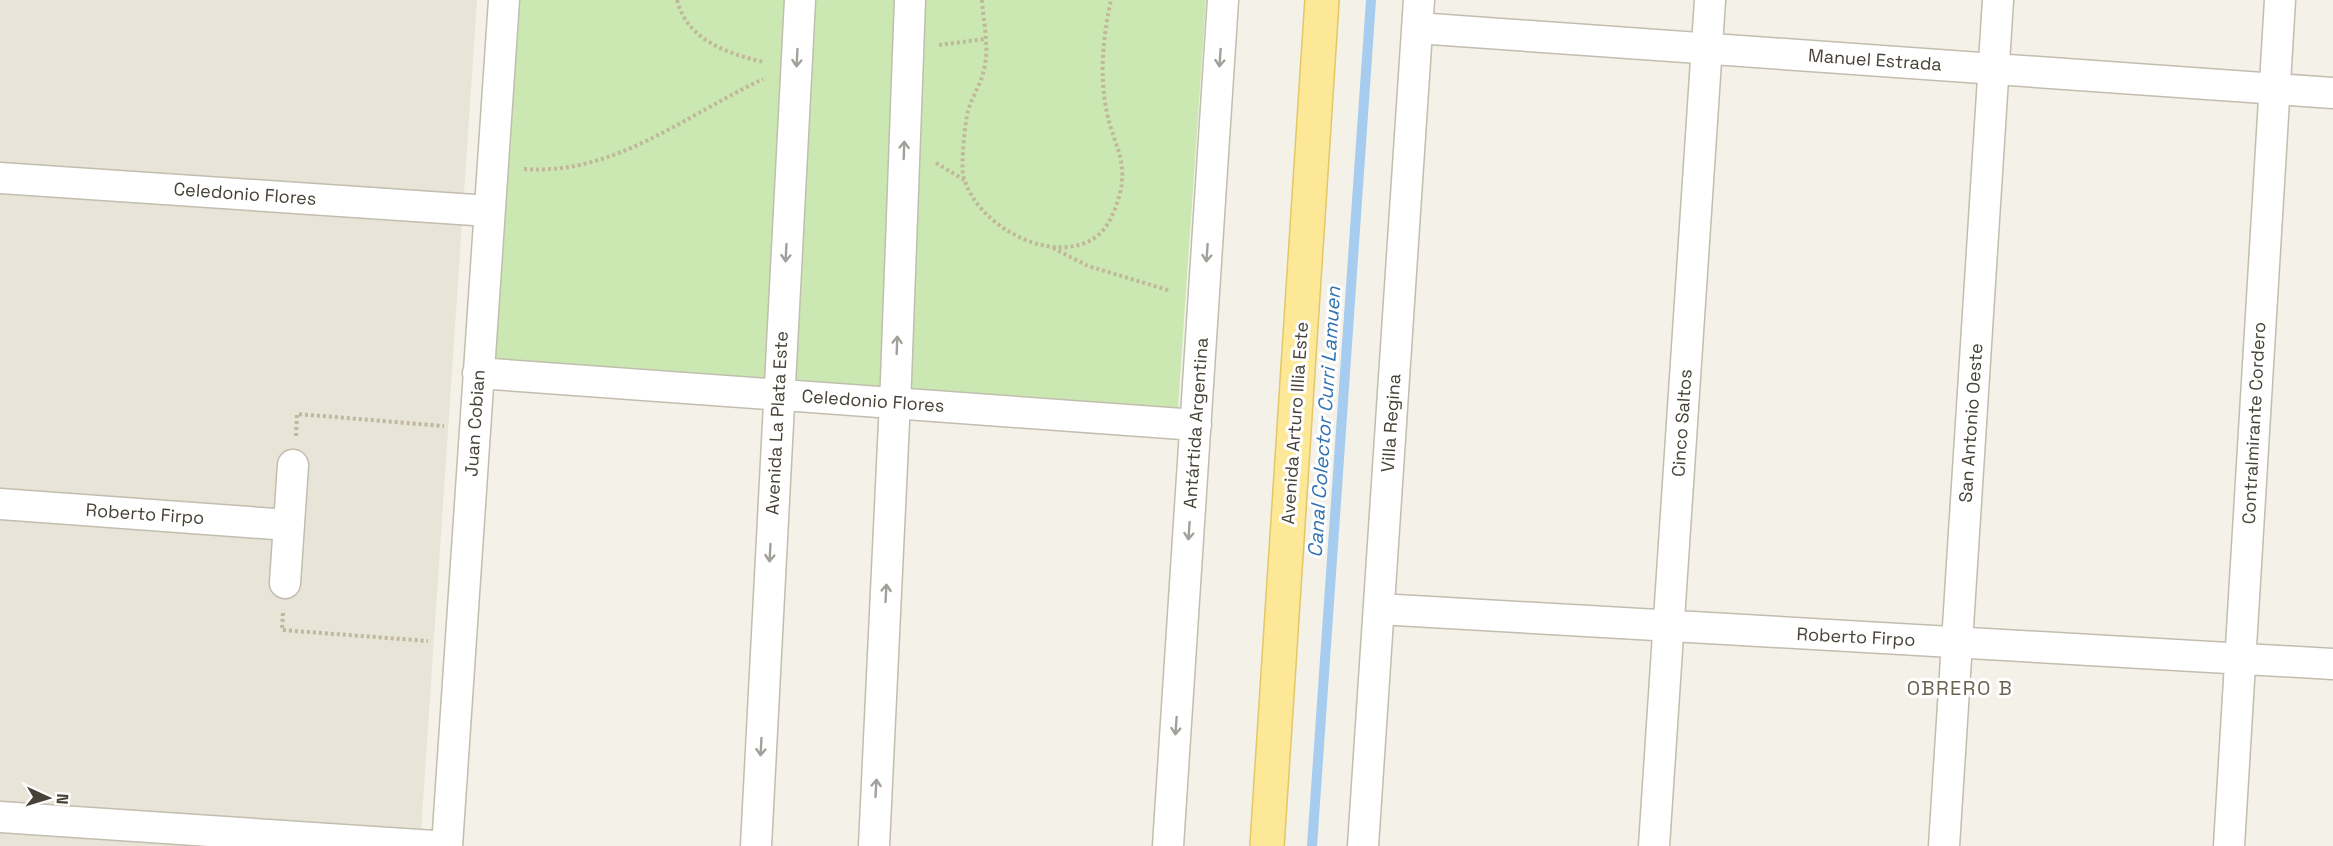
<svg xmlns="http://www.w3.org/2000/svg" width="2333" height="846" viewBox="0 0 2333 846" font-family="'Space Grotesk',sans-serif">
<rect width="100%" height="100%" fill="#f4f1e8"/>
<path fill="#e8e4d7" d="M0,0H477L420,846H0Z"/>
<path fill="#cbe8b2" d="M520,0H1206L1178,408L494,361Z"/>
<g fill="none" stroke-linecap="round" stroke-linejoin="round">
<path stroke="#a6ccf0" stroke-width="10" d="M1312,846L1371,0"/>
<g stroke="#c2bdae" stroke-width="33">
<path id="minor" d="M1417,28L2333,93
M0,178L489,211
M478,373L1196,425
M0,504L289,525
M285,583L293,465
M1379,609L2333,664
M0,817L434,846
M447,846L504,0
M756,846L800,0
M874,846L896,380L910,0
M1168,846L1223,0
M1363,846L1419,0
M1654,846L1710,0
M1944,846L1998,0
M2229,846L2280,0"/>
</g>
<g stroke="#e3c768" stroke-width="36">
<path id="primary" d="M1267,846L1322,0"/>
</g>
<path stroke="#c1b79c" stroke-width="4" stroke-dasharray="3 3" stroke-linecap="butt" d="M677,0C687,40 728,54 764,62
M982,0C983,20 989,44 985,64C983,81 973,94 968,111C965,122 961,163 963,174C973,224 1053,269 1097,236C1109,227 1115,210 1119,197C1129,161 1114,146 1107,113C1099,75 1103,37 1111,0
M939,45L985,39
M936,163L966,181
M524,169C613,176 686,115 763,79
M1053,248L1088,266L1171,291
M296,436L297,414L444,426
M283,613L282,630L428,641"/>
<use href="#minor" stroke="#fff" stroke-width="30"/>
<use href="#primary" stroke="#fde898" stroke-width="33"/>
</g>
<defs><path id="oneway-shaft" d="M-6 0H5M1.5-3L5.5 0L1.5 3" fill="none" stroke-width="1.6" stroke-linecap="round" stroke-linejoin="round" transform="scale(1.5)"/></defs>
<g stroke="#a3a09b">
<use href="#oneway-shaft" transform="translate(797 58) rotate(93)"/>
<use href="#oneway-shaft" transform="translate(1220 58) rotate(94)"/>
<use href="#oneway-shaft" transform="translate(904 150) rotate(-88)"/>
<use href="#oneway-shaft" transform="translate(786 253) rotate(93)"/>
<use href="#oneway-shaft" transform="translate(1207 253) rotate(94)"/>
<use href="#oneway-shaft" transform="translate(897 345) rotate(-88)"/>
<use href="#oneway-shaft" transform="translate(1189 531) rotate(94)"/>
<use href="#oneway-shaft" transform="translate(770 553) rotate(93)"/>
<use href="#oneway-shaft" transform="translate(886 593) rotate(-87)"/>
<use href="#oneway-shaft" transform="translate(1176 726) rotate(94)"/>
<use href="#oneway-shaft" transform="translate(761 747) rotate(93)"/>
<use href="#oneway-shaft" transform="translate(876 788) rotate(-87)"/>
</g>
<g text-anchor="middle" stroke-width="6" stroke-linejoin="round" paint-order="stroke">
<g font-size="18" fill="#474237" stroke="#fff">
<text transform="translate(1875 60) rotate(4)" y="6">Manuel Estrada</text>
<text transform="translate(245 194) rotate(4)" y="6">Celedonio Flores</text>
<text transform="translate(873 401) rotate(4)" y="6">Celedonio Flores</text>
<text transform="translate(475 423) rotate(-86)" y="6">Juan Cobian</text>
<text transform="translate(777 423) rotate(-87)" y="6">Avenida La Plata Este</text>
<text transform="translate(1196 423) rotate(-86)" y="6">Antártida Argentina</text>
<text transform="translate(1295 423) rotate(-86)" y="6">Avenida Arturo Illia Este</text>
<text transform="translate(1391 423) rotate(-86)" y="6">Villa Regina</text>
<text transform="translate(1682 423) rotate(-86)" y="6">Cinco Saltos</text>
<text transform="translate(1971 423) rotate(-86)" y="6">San Antonio Oeste</text>
<text transform="translate(2254 423) rotate(-87)" y="6">Contralmirante Cordero</text>
<text transform="translate(145 514) rotate(4)" y="6">Roberto Firpo</text>
<text transform="translate(1856 637) rotate(3)" y="6">Roberto Firpo</text>
</g>
<g font-size="20" font-style="italic" fill="#3172b3" stroke="#fff">
<text transform="translate(1324 422) rotate(-86)" y="7">Canal Colector Curri Lamuen</text>
</g>
<g font-size="20" letter-spacing="1.5" fill="#6a614e" stroke="#fff">
<text x="1960" y="695">OBRERO B</text>
</g>
</g>
<g transform="translate(48 798) rotate(94)" stroke="#ffffff" stroke-width="4.5" paint-order="stroke">
<path d="M0-4.5L10 22L0 15L-10 22Z" fill="#474237"/>
<text y="-9" font-size="16" font-weight="bold" text-anchor="middle" fill="#474237">N</text>
</g>
</svg>
